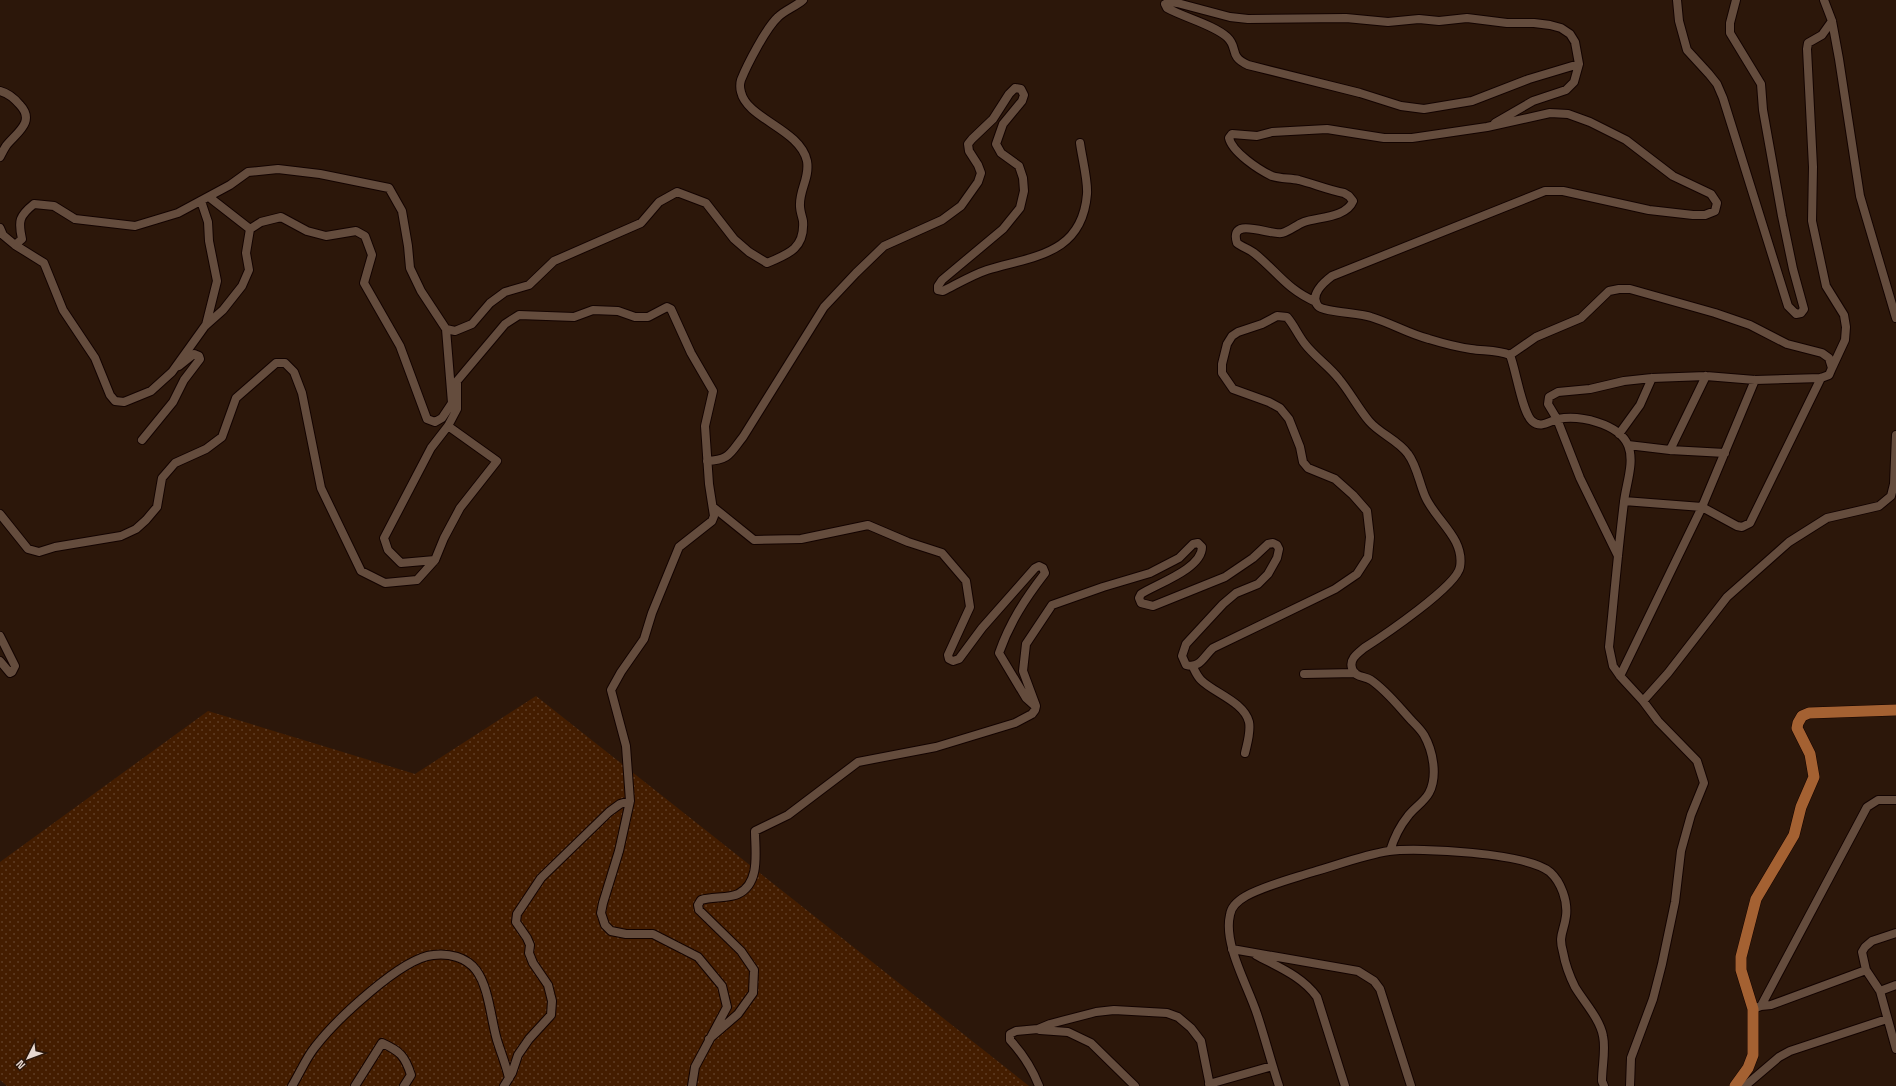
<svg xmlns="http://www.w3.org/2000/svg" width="1896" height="1086" viewBox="0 0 1896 1086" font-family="'Space Grotesk',sans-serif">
<defs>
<pattern id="grass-dots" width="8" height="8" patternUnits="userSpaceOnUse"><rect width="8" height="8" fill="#441d00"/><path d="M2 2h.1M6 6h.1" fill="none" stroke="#5f3d24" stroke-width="1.8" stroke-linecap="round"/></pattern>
</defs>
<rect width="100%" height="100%" fill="#2c170a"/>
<path fill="url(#grass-dots)" d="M536,696L1029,1086H7L0,1080V862L208,711L415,774Z"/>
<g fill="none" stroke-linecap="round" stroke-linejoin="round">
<g stroke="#130300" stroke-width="10">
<path id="minor" d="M1677,0L1679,21L1687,50L1709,74L1717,84L1723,98L1788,306L1796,314L1801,313L1804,309L1793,269L1782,216L1763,110L1761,84L1730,33V23L1736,0
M1824,0L1832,21L1839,59L1860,196L1896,318
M1832,21L1822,35L1808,43L1807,49L1813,167L1812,221L1826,286L1844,315L1846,327L1845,340L1832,368
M0,91C8,93 15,99 20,105C36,122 16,133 6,146C4,149 2,153 0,157
M1495,123L1533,101L1566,90L1574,82L1579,64L1575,42L1570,34L1561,28L1550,25L1534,23H1507L1467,18L1439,21L1419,19L1388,22L1346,18L1248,19L1230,17L1177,3L1171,2L1165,4L1167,8C1183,17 1214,25 1227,37C1239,48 1228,56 1248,65L1360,93L1401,106L1424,109L1472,101L1529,79L1579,64
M209,197L250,229
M201,201L208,222L209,241L217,281L206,325
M0,228L3,235L15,245L22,239C18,221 19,216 34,204L54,206L75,219L135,226L178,213L230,185L248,172L278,169L320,174L389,188L402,211L408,246L410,268L421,291L446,329L452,403L442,418L435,422L427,419L400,346L364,283L372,255L365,236L356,231L326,236L307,231L281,217L261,222L250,229L246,253L249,270L242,286L223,310L205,326L172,372L151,391L124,402L115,401L110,395L95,358L63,310L44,263L15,245
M1316,302C1286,289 1277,271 1254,253C1249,249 1242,247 1237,243C1228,215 1271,236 1282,233C1290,231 1296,225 1304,222C1318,217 1346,218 1353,201L1349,196L1344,193C1329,190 1314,184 1299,180C1290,178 1281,179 1272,176C1259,170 1232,152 1229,138L1232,134L1257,136L1272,132L1327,129L1384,138H1412L1487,127L1550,113L1568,114L1590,122L1626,140L1673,176L1711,194L1717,203L1715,211L1705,215H1693L1649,210L1563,191H1545L1332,276C1324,282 1309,295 1318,306C1323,312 1360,313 1371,317C1391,323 1409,334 1429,339C1442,343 1457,347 1471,349C1483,351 1498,350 1510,355C1516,370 1522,412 1532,421C1541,429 1549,421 1558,419C1579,415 1618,423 1628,445C1635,462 1626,484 1624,502C1618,550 1614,598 1609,647L1613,666L1620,676L1643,701L1658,721L1697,761L1704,783L1691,815L1681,851L1675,902L1662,964L1653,999L1631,1058L1630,1086
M446,329L455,331L472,324L490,303L505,292L529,285L554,261L641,223L659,202L677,192L706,203L734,239L749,252L767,263C789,254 805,248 803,221C802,216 800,211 800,206C799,190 810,178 807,161C800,129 747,119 741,92C740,89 740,83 741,80C747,65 766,28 778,17C785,10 795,7 803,0
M1510,355L1536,337L1581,318L1609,291L1619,289H1630L1715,313L1750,325L1787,344L1822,353L1829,358L1832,368L1829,375L1821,378L1755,380L1706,376L1652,378L1624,381L1590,389L1558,392L1549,397L1548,404L1557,419L1580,478L1618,556
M448,426L497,461L460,508L444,538L435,560L401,563L388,550L384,538L431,448L448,426L457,409V381L505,324L519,315L574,317L593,310L618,311L635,317H648L667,307L671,309L691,353L713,391L705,426L709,484L714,516L712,521L679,547L652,613L644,639L621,672L611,690L626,746L630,801L619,851L603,903L601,913L605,925L611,931L626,934H653L698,957L722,986L727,1007L695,1067L692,1086
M1619,434L1640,405L1652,378
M142,440L173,402L184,380L200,359L199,356L194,354L179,366
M1628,445L1670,450L1725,453
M1670,450L1706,376
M707,461C730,460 730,453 743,437L824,307L856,273L884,246L942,220L961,206L978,182L981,173L978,165L969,151L968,144L972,139L993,119L1009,94L1015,88L1021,89L1024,95L1022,101L1003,124L996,144L1001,153L1019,166L1023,178L1024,191L1020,208L1003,229L942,280L938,286V290L943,291C957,284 972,275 987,270C1033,256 1082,255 1087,194C1088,180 1082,158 1080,143
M1624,501L1702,507L1737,526L1742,527L1750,523L1821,378
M713,507L754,540L801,539L868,525L908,542L942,553L966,581L970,607L948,655L949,659L953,661L959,659L982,628L1035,568L1039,566L1043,568L1045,573C1025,599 1010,622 999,653L1026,698L1035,706
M0,514L28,549L39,552L55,547L121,536L136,529L146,520L157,507L162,478L175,463L206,449L222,437L236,398L276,363H285L294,372L302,393L321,488L361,571L385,583L417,580L435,560
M0,636L15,666L12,672L10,673L0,661
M1193,667C1195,671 1197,676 1201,680C1214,693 1244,702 1249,722C1251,732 1247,744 1245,753
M1304,674L1355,673
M1620,676L1702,507L1755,380
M1643,701L1668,673L1727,597L1789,542L1827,518L1879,506L1891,496L1894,484L1896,435
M1896,933L1872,941L1865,947L1862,952L1866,970L1880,991L1896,1049
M1232,949L1358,971L1374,981L1380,989L1411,1086
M1256,955C1278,967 1302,976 1317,997L1345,1086
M1880,991L1896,985
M1761,1006L1771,1005L1866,970
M1753,1009L1761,1006L1867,807L1878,800H1896
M1040,1030L1068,1032L1091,1043L1135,1086
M709,1039L738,1014L753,993L754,970L741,951L699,910L698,905L701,900C711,897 731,898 738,894C761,883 755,851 755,831L788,815L858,762L936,747L1015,723L1032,714L1035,710L1036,706L1023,671L1026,644L1052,605L1103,587L1150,573L1179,558L1193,544L1198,543L1202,547C1202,569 1156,584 1141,594L1139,598L1141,603L1153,606L1225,577L1253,558L1268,544L1273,543L1277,545L1279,549L1277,558L1268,574L1258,584L1236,593L1223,604L1186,644L1182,656L1186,665C1200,669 1204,656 1213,648L1335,589L1357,574L1368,557L1370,537L1367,511L1353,495L1335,479L1308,468L1303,462L1300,447L1289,419L1280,408L1269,402L1233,389L1222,373V364L1227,344L1232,336L1238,332L1262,324L1277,316L1287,317C1294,325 1298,335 1305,344C1315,357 1329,366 1339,379C1350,392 1358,408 1369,421C1380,434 1398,440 1408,454C1417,466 1419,482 1425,496C1435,520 1465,538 1460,567C1457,586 1383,636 1364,648C1358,653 1349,659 1352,668C1354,677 1364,676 1371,680C1387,691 1399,707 1412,721C1416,725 1421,730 1424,735C1433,751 1438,776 1429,793C1424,802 1414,808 1408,816C1399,827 1394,838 1390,851
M1209,1084L1272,1066
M292,1086C300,1073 306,1058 315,1047C335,1021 401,958 433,955C449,953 466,957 476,970C489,987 491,1020 497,1040C501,1053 506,1065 509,1078
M355,1086L382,1043C400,1051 405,1056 411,1075L404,1086
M504,1086L512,1073L518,1055L529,1039L551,1015L552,1001L548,985L533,963L529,953L530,945L527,938L516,922L517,914L541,878L609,812L620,804L630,801
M1039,1086C1032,1068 1023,1054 1010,1040V1034L1016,1031L1038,1029L1050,1024L1096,1012L1114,1010L1167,1013L1178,1017L1191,1028L1201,1041L1210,1086
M1279,1086C1271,1062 1265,1038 1257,1014C1248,986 1223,944 1230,915C1231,906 1239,900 1246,896C1267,885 1291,879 1313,872C1338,865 1363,855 1389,851C1419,847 1527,853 1550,872C1561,882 1568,901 1566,916C1564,932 1558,935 1563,952C1565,963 1570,977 1575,987C1584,1002 1600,1019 1603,1036C1606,1050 1602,1066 1602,1081L1604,1086
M1745,1086L1779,1057L1790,1051L1887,1019"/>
</g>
<g stroke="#130300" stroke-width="12">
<path id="major" d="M1735,1086L1748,1068L1753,1055V1009L1741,970V957L1756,899L1794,835L1801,807L1814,777L1810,754L1797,728L1798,723L1802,716L1809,713L1896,710"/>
</g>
<use href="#minor" stroke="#644c3d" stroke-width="8"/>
<use href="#major" stroke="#a46132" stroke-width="11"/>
</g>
<g transform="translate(28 1058) rotate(228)" stroke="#2c170a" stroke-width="3" paint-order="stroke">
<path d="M0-3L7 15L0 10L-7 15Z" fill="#e7d8d0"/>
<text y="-6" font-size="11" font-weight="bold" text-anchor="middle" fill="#e7d8d0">N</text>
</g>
</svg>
